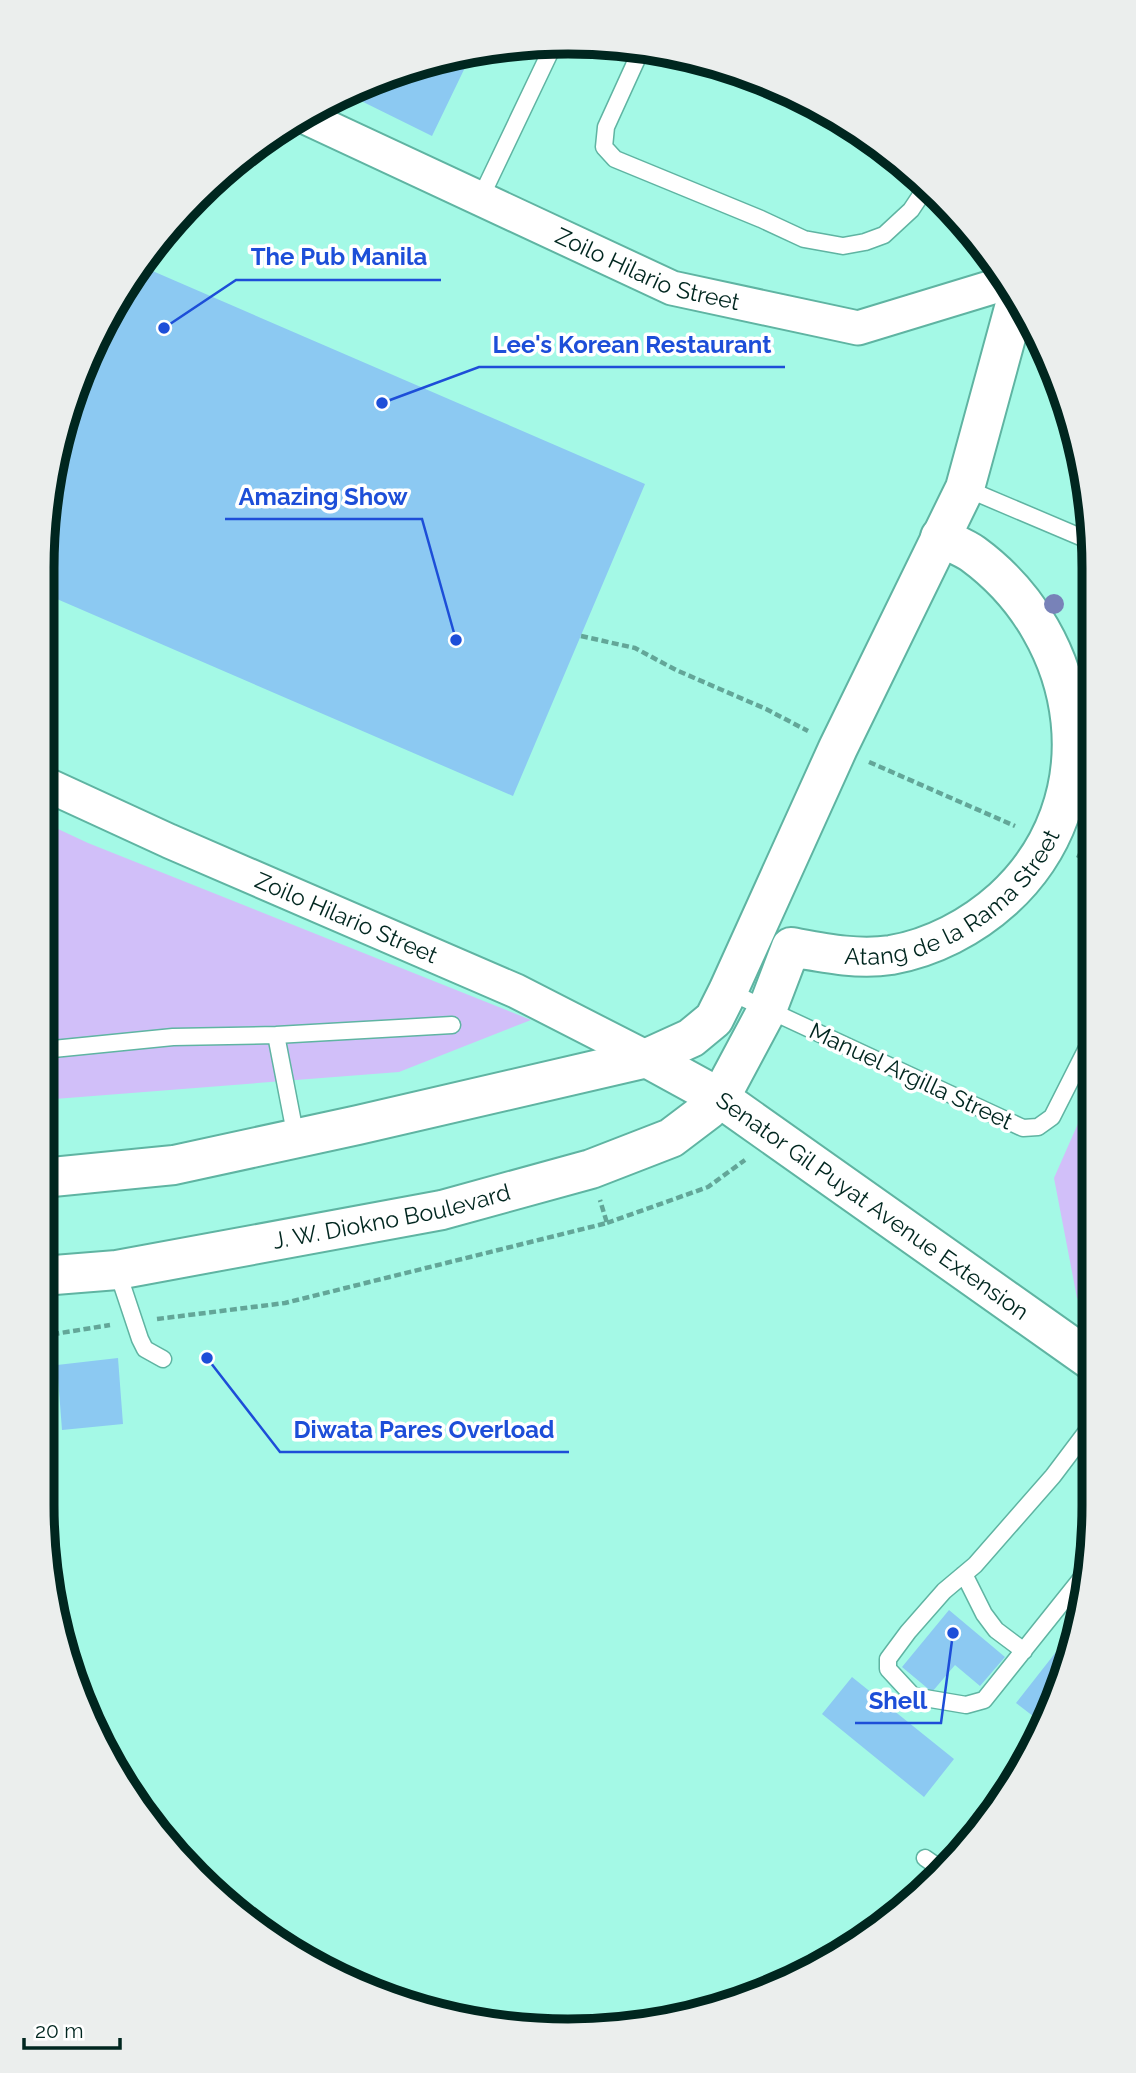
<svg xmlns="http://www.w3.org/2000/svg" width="1136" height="2073" viewBox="0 0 1136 2073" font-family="Raleway,sans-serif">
<rect width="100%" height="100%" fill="#a4f9e6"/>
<path fill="#d1bff9" d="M43,822L88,843L531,1020L399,1072L42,1100Z
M1091,1094L1092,1309L1077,1298L1054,1178Z"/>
<path fill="#8cc9f2" d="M472,53L432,136L345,93L431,60Z
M141,266L645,484L513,796L43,593V534L53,472Z
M118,1358L123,1424L62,1430L57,1365Z
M949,1610L1005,1657L980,1686L955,1665L932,1692L902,1667Z
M1074,1629L1078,1632L1076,1642L1042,1723L1016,1703Z
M852,1677L954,1759L924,1797L822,1714Z"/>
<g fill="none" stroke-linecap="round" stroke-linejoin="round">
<g stroke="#5fb4a2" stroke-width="19">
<path id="service" d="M642,48L606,127L604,147L615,159L761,219L804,239L843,246L865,242L884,235L911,210L927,186
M481,197L554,44
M965,488L1090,541
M728,991L1023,1128L1038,1127L1052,1117L1091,1040
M276,1035L296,1138
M43,1050L173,1037L276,1035L452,1025
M117,1270L140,1339L145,1349L163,1359
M1088,1570L984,1700L966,1705L913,1696L888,1669V1659L908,1632L944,1591L975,1565L1053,1476L1093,1423
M964,1574L984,1614L996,1630L1024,1651
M925,1858L941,1869"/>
</g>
<g stroke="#5fb4a2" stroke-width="37">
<g id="minor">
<path id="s1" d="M303,116L672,288L858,328L1009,282"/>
<path id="s2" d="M43,783L169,841L516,991L647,1058"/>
</g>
</g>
<g stroke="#5fb4a2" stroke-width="42">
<g id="tertiary">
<path id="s3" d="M647,1058L720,1098L1092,1361"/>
<path d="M42,1178L174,1165L358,1125L647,1058L691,1038L714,1019L728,991L838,748L965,488L1017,297"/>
<path id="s4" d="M42,1276L117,1270L442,1210L591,1169L671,1138L708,1110L720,1098L767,1010L791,947C824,953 857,960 891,955C932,948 972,927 1003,899C1110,801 1086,637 973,554C963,547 951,543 940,537"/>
</g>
</g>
<path stroke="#63a698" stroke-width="4.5" stroke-dasharray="7 3.5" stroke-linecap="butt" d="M69,409L78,413
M581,636L635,648L676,670L766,709L808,731
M869,762L1015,826
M1077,855L1091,862
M607,1223L708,1187L745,1160
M157,1319L285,1303L607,1223L600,1200
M42,1336L110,1325"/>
<use href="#service" stroke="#fff" stroke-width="16"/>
<use href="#minor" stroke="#fff" stroke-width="33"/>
<use href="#tertiary" stroke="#fff" stroke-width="38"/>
</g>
<circle fill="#7882b8" cx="1054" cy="604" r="10"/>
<g text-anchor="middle" stroke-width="7" stroke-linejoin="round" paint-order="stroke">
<g font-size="23" fill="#00261f" stroke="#fff">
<text dy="8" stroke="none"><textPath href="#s1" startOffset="378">Zoilo Hilario Street</textPath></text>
<text dy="8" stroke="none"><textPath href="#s4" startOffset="1060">Atang de la Rama Street</textPath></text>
<text dy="8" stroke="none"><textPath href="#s2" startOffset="332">Zoilo Hilario Street</textPath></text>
<text transform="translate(911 1076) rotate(25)" y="8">Manuel Argilla Street</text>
<text dy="8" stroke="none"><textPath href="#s3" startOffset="270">Senator Gil Puyat Avenue Extension</textPath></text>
<text dy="8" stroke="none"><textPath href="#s4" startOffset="355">J. W. Diokno Boulevard</textPath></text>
</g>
</g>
<path d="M0 0H1136V2073H0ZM568 54H568A514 514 0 0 1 1082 568V1505A514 514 0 0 1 568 2019H568A514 514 0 0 1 54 1505V568A514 514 0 0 1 568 54Z" fill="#ebeeed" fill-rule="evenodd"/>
<path fill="none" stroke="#00261f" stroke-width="9" d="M568 54H568A514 514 0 0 1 1082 568V1505A514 514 0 0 1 568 2019H568A514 514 0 0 1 54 1505V568A514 514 0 0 1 568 54Z"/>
<path fill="none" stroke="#1d4ed8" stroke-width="2.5" d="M164 328L236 280H441M382 403L479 367H785M456 640L422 519H225M207 1358L280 1452H569M953 1633L941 1723H855"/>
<g fill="#1d4ed8" stroke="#fff" stroke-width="2.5">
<circle cx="164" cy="328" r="7"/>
<circle cx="382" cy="403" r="7"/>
<circle cx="456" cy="640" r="7"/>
<circle cx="207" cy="1358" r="7"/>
<circle cx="953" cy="1633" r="7"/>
</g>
<g font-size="24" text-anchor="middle" font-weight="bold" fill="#1d4ed8" stroke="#fff" stroke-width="7" stroke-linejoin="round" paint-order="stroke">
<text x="339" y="265">The Pub Manila</text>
<text x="632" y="353">Lee's Korean Restaurant</text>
<text x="323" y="505">Amazing Show</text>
<text x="424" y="1438">Diwata Pares Overload</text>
<text x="898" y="1709">Shell</text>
</g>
<path d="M24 2038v10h96v-10" fill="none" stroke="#00261f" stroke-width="3.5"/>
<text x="35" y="2038" font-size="21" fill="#00261f" stroke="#ffffff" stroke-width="5" paint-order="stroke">20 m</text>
</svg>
